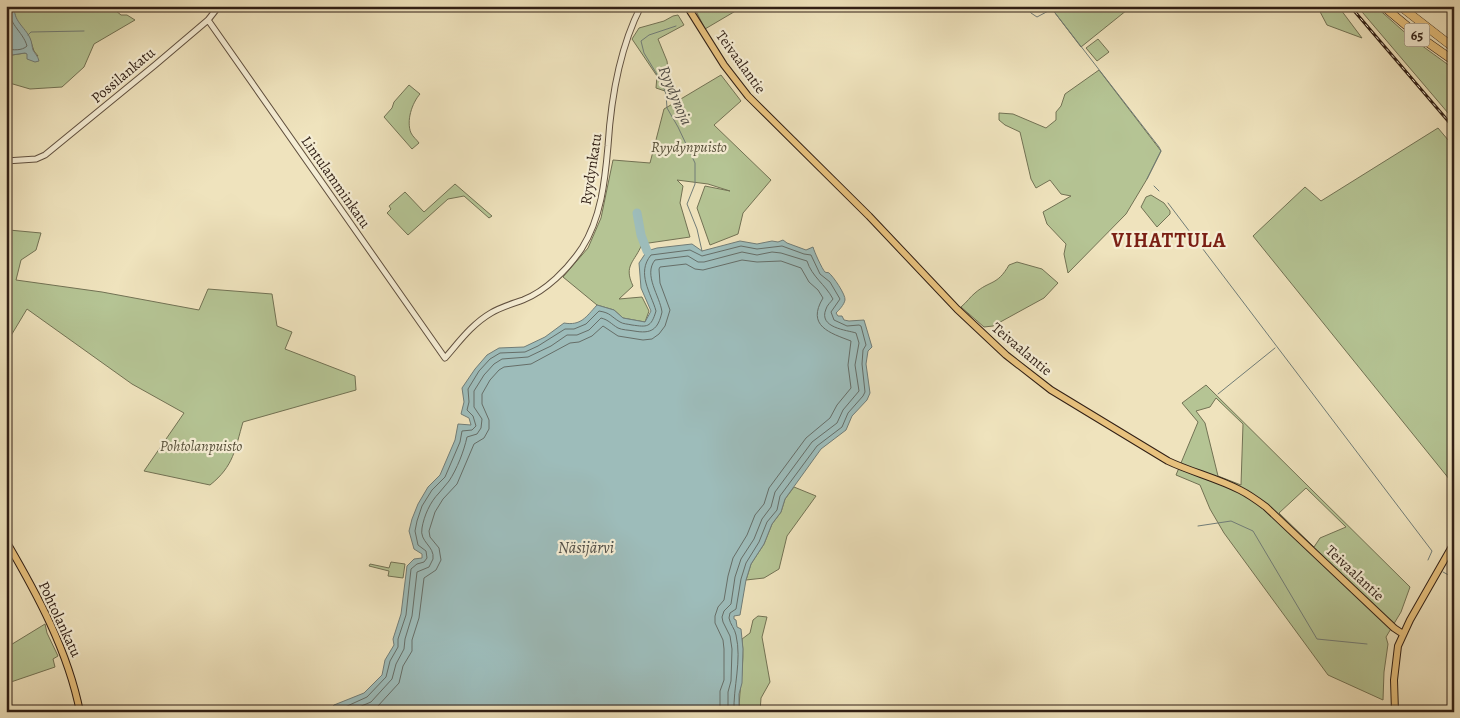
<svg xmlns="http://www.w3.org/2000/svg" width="1460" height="718" viewBox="0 0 1460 718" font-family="Alegreya,serif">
<rect width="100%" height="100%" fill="#efe3bd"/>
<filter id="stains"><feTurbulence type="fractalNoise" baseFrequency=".004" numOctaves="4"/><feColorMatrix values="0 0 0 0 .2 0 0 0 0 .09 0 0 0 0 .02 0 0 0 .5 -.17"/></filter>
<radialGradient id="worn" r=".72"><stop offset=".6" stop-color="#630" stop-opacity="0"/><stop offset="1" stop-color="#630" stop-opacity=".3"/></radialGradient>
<path fill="#b5c494" stroke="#727254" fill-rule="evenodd" d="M15,6H114L115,10L121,15H127L135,20L94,44L84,67L62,87L30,89L6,82V54L12,55L25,53L38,56L34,51L30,39L16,19L14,12Z
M726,6H744L705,29L696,11Z
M1058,6H1132L1081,47L1052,9Z
M1317,6H1338L1362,38L1327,25Z
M1357,6H1375L1410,37L1454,69V120Z
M678,15L684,25L658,39L667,61L671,93L656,88L657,76L632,39L639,28L664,21L673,16Z
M1098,39L1109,52L1097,61L1086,48Z
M1099,70L1161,151L1147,179L1126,214L1068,273L1064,254L1066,244L1047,224L1043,212L1071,196L1061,194L1050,180L1036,188L1031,179L1020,132L1005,125L999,120V113L1013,114L1046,128L1056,120V112L1061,106L1065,94Z
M721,75L741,101L714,125L771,180L743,213L738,234L710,245L697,208L705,186L730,191L708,184L677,180L683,186L680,203L690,237L642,244C635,262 623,265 633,286L619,299L642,297L649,311L645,322L623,318L614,310L597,305L563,277L588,248L601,218L613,160L650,163L664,109Z
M409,85L420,94C412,103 406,121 411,133C413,137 417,140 419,143L412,149L384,117L392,108L394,102Z
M1438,128L1454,147V485L1253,236L1305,187L1321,201Z
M455,184L492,216L489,218L464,196L448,199L408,235L387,213L391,209L389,206L405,192L424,212Z
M1151,195L1164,203L1170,211V214L1157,227L1141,207L1146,197Z
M9,230L41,233L36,250L21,260L16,280L102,292L199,310L208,289L272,294L277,326L292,332L285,349L355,376L356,390L243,422C235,449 234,466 210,485L144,471L184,413L132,384L27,309L6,344V233Z
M1017,262L1042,269L1058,283L1044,298L993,326L984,327L961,307C967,302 970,297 975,293C990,280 997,286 1009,265Z
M1206,385L1410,587L1401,612L1386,637L1388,644L1384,672L1383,700L1328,675L1224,533L1210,509L1200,485L1176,475L1198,422L1182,403ZM1216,398L1243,424L1241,485L1218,476L1205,423L1196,411L1210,407ZM1306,488L1346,527L1320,538L1314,547L1279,513Z
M794,487L816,496L787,536L779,569L764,578L746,580L751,564L764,544L772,524L781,512L785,499Z
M391,562L405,564L403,578L388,576L389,571L369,566L370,564L389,568Z
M758,616L767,617L762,637L770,682L761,698L760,712H739C739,688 745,664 742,639L750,633L753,620Z
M45,624L47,633L58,656L53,659L55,667L8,683L6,686V644L9,646Z"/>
<path fill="#9dbcba" stroke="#717d78" d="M8,6H15C12,20 25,27 30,38C32,42 32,47 33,50C35,54 38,56 39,61L35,62L27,59V54L25,53L12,55L6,54V8Z
M783,240L787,243L806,250L813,247C814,251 822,269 825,272C826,273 828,272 829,273C833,276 846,295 845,300C844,305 839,310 836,313L838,316H842L844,320L849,321L864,320L872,347L868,351L866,364L870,393L867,400L852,416L846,430L821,449L785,499L781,512L772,524L764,544L751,564L746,580L740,615L734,616V619L736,620L737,627L741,629L743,649L742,683L739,694V712H328L334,705L364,693L382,675L385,660L394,645L393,639L401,614L407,566L414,559L422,558V554L414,549L409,531L412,519L418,504L428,487L440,475L455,440L458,424L471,425L469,418L461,414L464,402L462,388L475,369L487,355L499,348L524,347L545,337L564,323C581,326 586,317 597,305L614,310L623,318L645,322L651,311L641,288L639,263L647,251L657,248L692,244L702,251L740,241L757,244L772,241L778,242Z"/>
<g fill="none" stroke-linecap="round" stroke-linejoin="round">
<path stroke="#666e68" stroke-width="1" d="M6,49C13,50 22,51 27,46C23,31 6,23 10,6
M334,712L367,697L386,677L390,661L398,647V639L406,615L411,569L417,564L424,562L427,558L426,551L418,545L415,531L417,521L422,506L432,490L445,477L460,442L462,431L472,430L476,426L473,416L467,410L469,402L468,389L479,371L490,359L500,353L525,352L538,346L565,329H574L586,324L599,311C611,313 610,316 620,322C623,324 628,324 632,325C647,327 651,328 656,311C651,293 636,273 651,255L690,250L702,256L741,246L757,249L782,246L804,254L811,255L820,274L830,282L840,299L831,312L834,320L847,326L859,325L861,326L866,345L863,350L862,364L865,392L863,396L848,413L842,427L817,446L780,496L777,510L767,522L759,542L746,563L741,579L736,609L730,613L729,618C730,624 735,629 736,635C742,661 733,687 734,712
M347,712L371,702L392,679L396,664L404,649L405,639L412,616L417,572L429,567L433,559C435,546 419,542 422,528C424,516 430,502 439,493C442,489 446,485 449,481C457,469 464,451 467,437L477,434L481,428L482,419L474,407V391L484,375L494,364L502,359L528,357L551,346L567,335H577L589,330L601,318C609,320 611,324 618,328C622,330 629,330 634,331C651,334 658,330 662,312C660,296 643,275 655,260L688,256L698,262H704L742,252L757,255L772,252L781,253L807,261C812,277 825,284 833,299C831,302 827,305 826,309C818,328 847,330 856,333L859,343L855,365L859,391L843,410L837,423L812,442L775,492L771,507L762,519L754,539L741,559L735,577L731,604L724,611L722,617L723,622L730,636L732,649L731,681L728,692V712
M367,712L377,707L399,683L403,666L412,651V640L419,618L424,578L436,570L441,560L439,548L430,537L429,531L435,512L443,499L457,484L474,444L484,438L489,429V420L482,404V394L490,380L499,370L504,367L531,364L570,343L579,342L592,336L603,326L618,336L643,340L652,339L659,334L665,326L670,310L660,283L659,269L660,267L686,264L695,269L703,270L742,260L757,262L781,261L801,268L809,282L818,290L823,298C806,326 830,333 851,341L848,365L851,388L837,405L830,418L806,438L769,488L764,504L755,515L747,535L733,558L728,576L724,600L718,607L715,616V623L723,640L724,649V680L720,691V712"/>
<path stroke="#717d78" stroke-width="1" d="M1026,6L1031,13L1037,17L1052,9L1159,147L1161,151L1147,179
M1052,9L1058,6
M676,26L649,35L641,41L644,53L661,81L666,94L667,108L678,127L695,163V184L687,204L697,229L702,251
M28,35L31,32L84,31
M1154,186L1159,191
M1168,203L1432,551L1428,560
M1218,394L1275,348
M1198,526L1231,521L1253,531L1317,639L1367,644
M1443,572L1454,578"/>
<path stroke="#9dbcba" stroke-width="9" d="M637,213L641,235L647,251"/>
<g stroke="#60503f" stroke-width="7">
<path id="minor" d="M208,20L445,358C459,342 472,324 491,313C501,307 512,304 523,300C546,291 568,269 582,248C601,218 605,181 608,146C611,98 619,49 641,6
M6,161L36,159L45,155L155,65L208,20L219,6"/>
</g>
<g stroke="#301f15" stroke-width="8">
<path id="major" d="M687,6L724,65L748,96L869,216L957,309L1006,355L1051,390L1168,461C1191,472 1217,478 1240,490C1250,495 1258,501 1266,507L1394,628L1403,634
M6,541C37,594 68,651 80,712
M1395,712L1394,680L1398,646L1410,620L1454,543"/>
</g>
<g stroke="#301f15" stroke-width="9">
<path id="highway" d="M1383,6L1420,37L1454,61
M1400,6L1454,48"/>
</g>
<use href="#minor" stroke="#f5edd4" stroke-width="5"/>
<use href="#major" stroke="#e8c27e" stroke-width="6"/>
<use href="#highway" stroke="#e8c27e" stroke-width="8"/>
<g stroke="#301f15" stroke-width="3">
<path id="rail" d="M1350,6L1454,128"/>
</g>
<use href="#rail" stroke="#f5edd4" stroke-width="1" stroke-dasharray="4" stroke-linecap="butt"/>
</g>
<g text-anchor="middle" stroke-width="4.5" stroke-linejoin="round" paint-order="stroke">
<rect fill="#f5edd4" stroke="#6b5d4e" stroke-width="1" x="1404.5" y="23.5" width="25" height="23" rx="4"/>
<g font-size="14" font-weight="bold" fill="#301f15">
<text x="1417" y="40">65</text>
</g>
<g font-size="15" fill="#301f15" stroke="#f5edd4">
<text transform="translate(741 62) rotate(54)" y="5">Teivaalantie</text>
<text transform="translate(123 75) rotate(-40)" y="5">Possilankatu</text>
<text transform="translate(591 169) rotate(-81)" y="5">Ryydynkatu</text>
<text transform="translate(336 182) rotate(55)" y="5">Lintulamminkatu</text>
<text transform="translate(1022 349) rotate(40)" y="5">Teivaalantie</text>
<text transform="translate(1355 573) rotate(43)" y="5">Teivaalantie</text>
<text transform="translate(60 619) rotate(65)" y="5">Pohtolankatu</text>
</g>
<g font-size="15" font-style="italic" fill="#58513b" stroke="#f5edd4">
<text x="689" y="152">Ryydynpuisto</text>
<text x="201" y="451">Pohtolanpuisto</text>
</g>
<g font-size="16" font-style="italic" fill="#514e47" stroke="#f5edd4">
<text transform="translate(676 95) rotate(67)" y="6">Ryydynoja</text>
<text x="586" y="553">Näsijärvi</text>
</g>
<g font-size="20" font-weight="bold" letter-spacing="1" fill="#7a1f14" stroke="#f5edd4">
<text x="1169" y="247">VIHATTULA</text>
</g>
</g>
<rect width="1460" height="718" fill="none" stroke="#efe3bd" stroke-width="25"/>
<rect x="8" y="8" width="1445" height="703" fill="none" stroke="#301f15" stroke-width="2.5"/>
<rect x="12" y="12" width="1435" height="693" fill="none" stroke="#301f15"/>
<rect width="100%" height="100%" filter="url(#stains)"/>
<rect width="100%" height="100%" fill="url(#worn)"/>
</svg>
